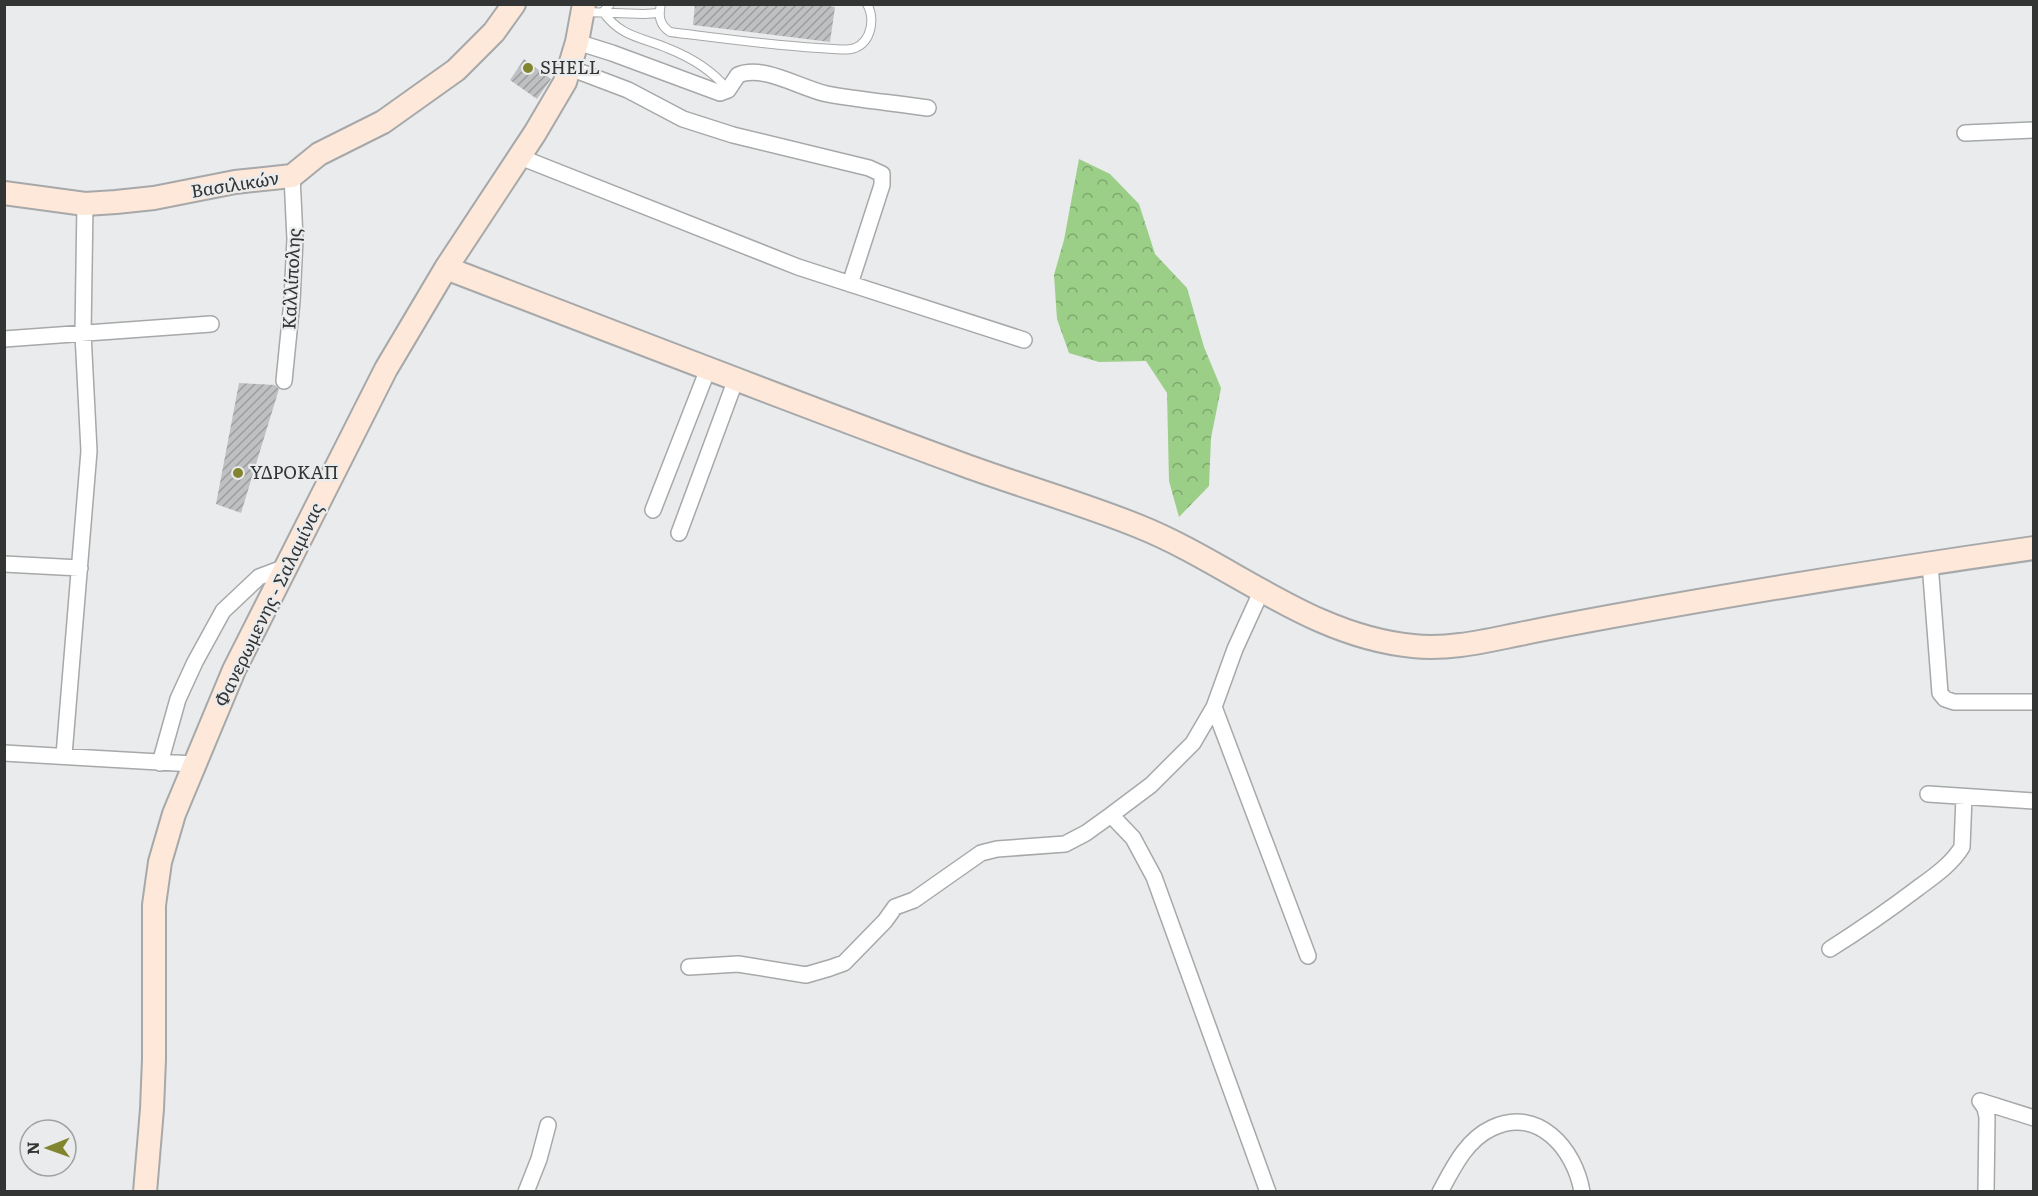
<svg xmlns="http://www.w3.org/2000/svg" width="2038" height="1196" viewBox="0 0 2038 1196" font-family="Literata,serif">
<defs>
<pattern id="forest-crowns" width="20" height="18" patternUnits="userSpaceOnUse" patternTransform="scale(1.5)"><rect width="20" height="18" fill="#9bce86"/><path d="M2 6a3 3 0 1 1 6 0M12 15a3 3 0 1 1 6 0" fill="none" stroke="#7fa86e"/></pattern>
<pattern id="building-hatch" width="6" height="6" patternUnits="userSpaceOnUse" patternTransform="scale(1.5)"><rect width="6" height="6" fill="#bec0c1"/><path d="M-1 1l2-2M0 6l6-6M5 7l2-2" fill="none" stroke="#9b9d9e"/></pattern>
</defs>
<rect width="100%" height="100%" fill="#e9ebec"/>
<path fill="url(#forest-crowns)" d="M1079,159L1110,174L1139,204L1155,254L1187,288L1204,347L1221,388L1211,438L1209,486L1179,517L1169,481L1167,393L1146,361L1099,362L1069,353L1057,319L1054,275L1064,240Z"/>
<path fill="url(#building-hatch)" d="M695,4H817L835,7L830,42L693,25Z
M524,59L551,79L537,99L510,80Z
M239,383L275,385L279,389L241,513L216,504Z"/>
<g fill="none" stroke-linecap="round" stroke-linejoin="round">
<g stroke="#a6a8a9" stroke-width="10">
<path id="lane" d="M610,4L603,12C621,37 641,37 667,48C690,57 713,71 728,90
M661,4C658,17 660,25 670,32C719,38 769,45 818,48C829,48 844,52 855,48C872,41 875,18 867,4
M585,12L644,14L659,13"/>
</g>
<g stroke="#a6a8a9" stroke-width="18">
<path id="street" d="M577,42L612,53L720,93L728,90L738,75C763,64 802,89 827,94C860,100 894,103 928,108
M570,68L628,90L683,119L733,135L869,168L882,174V185L850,284
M1965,133L2034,130
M520,157L798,267L1024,340
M4,339L211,324
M284,381L292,301L295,239L292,176
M653,510L708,369
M679,533L736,379
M1930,563L1940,693L1945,699L1954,702H2034
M4,564L80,568
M1261,592L1235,649L1214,707L1193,743L1151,785L1111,815L1133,838L1154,877L1268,1192
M1214,707L1308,956
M4,753L193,764
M64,755L89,451L83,334L85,204
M160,763L178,699L195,662L223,611L259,577L288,566
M1928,794L2034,801
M1830,949C1860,930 1889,910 1918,888C1933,877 1952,864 1962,847L1964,797
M689,967L738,964L806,975L830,968L844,963L885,921L895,907L914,900L981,853L997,849L1065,844L1086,833L1111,815
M1980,1101L1985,1108L1987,1117L1986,1192
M1980,1101L2034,1118
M526,1192L539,1159L548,1125
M1440,1192C1453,1168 1466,1140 1492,1128C1538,1106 1575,1149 1582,1192"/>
</g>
<g stroke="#a6a8a9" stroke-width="26">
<path id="secondary" d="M4,193L85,204L116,202L154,198L235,182L292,176L319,154L383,122L456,70L494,32L514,4
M446,268C618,334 790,401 964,465C1021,486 1081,503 1138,526C1231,563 1309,636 1413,646C1449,650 1485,641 1520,634C1553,627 1586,621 1619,615C1757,590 1895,568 2034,548
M145,1192L152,1109L154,1059V905L160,862L174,814L234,670L386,369L446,268L535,133L565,82L577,42L584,4"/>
</g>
<use href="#lane" stroke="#fff" stroke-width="8"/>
<use href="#street" stroke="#fff" stroke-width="15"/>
<use href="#secondary" stroke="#fde8da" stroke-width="22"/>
</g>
<g fill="#82852f" stroke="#e9ebec" stroke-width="2">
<circle cx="528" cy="68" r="6"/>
<circle cx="238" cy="473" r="6"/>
</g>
<g text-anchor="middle" stroke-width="4.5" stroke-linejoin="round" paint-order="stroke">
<g font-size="18" fill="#333434" stroke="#e9ebec" text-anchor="start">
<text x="540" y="74">SHELL</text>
<text x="250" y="479">ΥΔΡΟΚΑΠ</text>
</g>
<g font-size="18" fill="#333434" stroke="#e9ebec">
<text transform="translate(235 185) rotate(-9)" y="6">Βασιλικών</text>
<text transform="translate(292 279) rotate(-87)" y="6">Καλλίπολης</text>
<text transform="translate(269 605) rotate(-64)" y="6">Φανερωμενης - Σαλαμίνας</text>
</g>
</g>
<rect width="2038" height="1196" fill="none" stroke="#333434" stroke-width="12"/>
<g transform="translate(48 1148) rotate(269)"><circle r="28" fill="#e9ebec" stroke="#a0a2a2" stroke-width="1.5"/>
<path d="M0-4.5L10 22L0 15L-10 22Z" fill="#82852f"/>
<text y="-9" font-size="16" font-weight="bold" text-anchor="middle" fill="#333434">N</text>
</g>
</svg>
